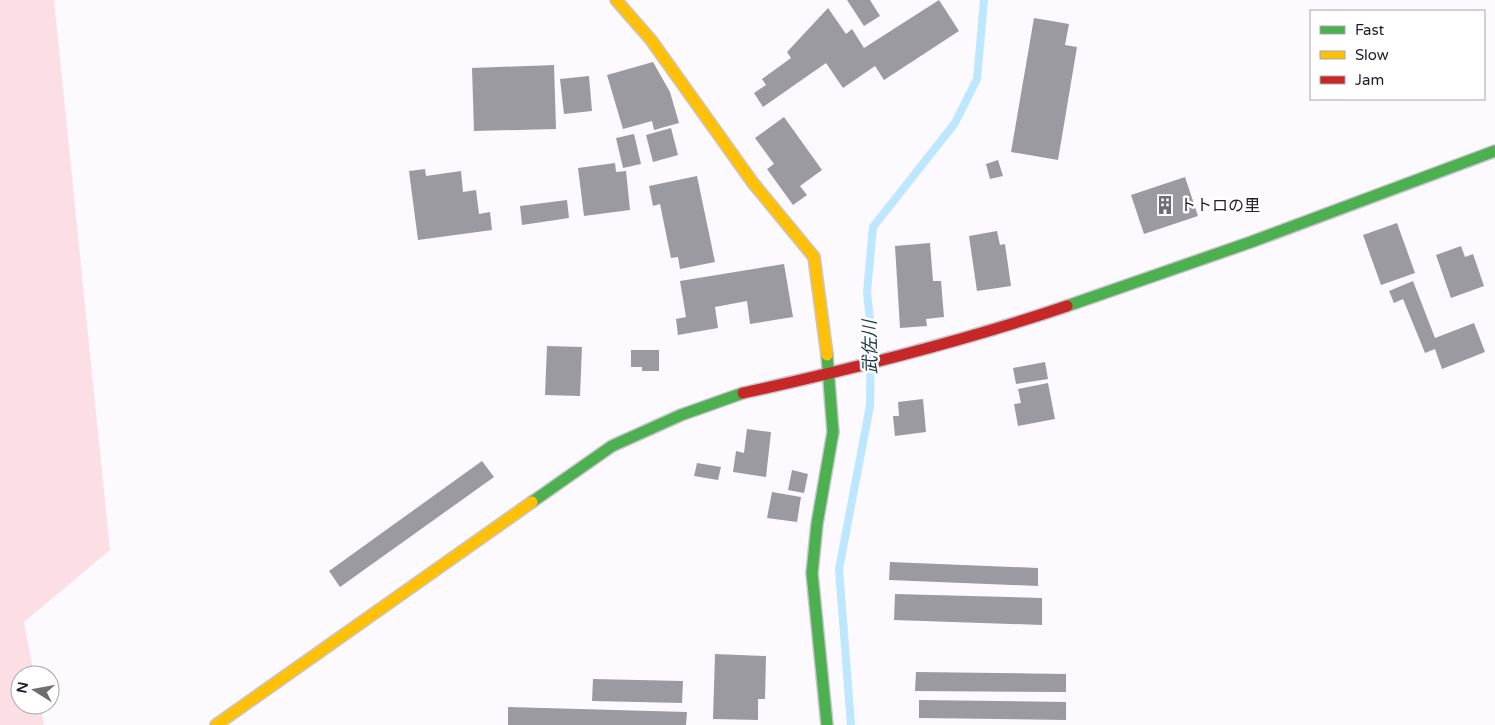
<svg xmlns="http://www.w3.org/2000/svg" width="1495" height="725" viewBox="0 0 1495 725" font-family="'Varela Round','Noto Sans JP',sans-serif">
<rect width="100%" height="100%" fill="#fcfafe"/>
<path fill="#fcdfe5" d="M0,0H54L110,550L24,622L34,675H20V705H40L44,725H0Z"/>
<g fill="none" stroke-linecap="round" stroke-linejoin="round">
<path stroke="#bde6ff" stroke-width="8" d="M851,725L839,569L870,406L871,330L867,292L873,227L955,123L977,79L984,0"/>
</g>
<path fill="#9a9aa0" d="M847,0H870L880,16L864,26Z
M939,0L959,31L884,80L875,66L843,88L826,63L763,107L754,93L766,85L762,79L791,58L787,52L828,8L846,34L852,29L864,48Z
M1034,18L1069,24L1065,45L1077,47L1058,160L1011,152Z
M653,62L670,92L679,123L654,130L652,121L623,129L607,75Z
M554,65L556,129L474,131L472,68Z
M589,76L592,111L564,114L560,79Z
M784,117L822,170L800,186L807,195L793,205L767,169L774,164L755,138Z
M671,128L678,155L653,162L646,135Z
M634,134L641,164L623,168L616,138Z
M998,160L1003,176L990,179L986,164Z
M615,163L616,172L626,171L630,210L584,216L578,168Z
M425,169L426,176L461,171L463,192L476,190L479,214L490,212L492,230L418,240L409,171Z
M697,176L715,262L680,269L678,257L671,258L660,204L653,206L649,186Z
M1185,177L1198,216L1144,234L1131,195Z
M567,200L569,218L522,225L520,206Z
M1397,223L1415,273L1381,285L1363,235Z
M997,231L1000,245L1005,244L1011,286L977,291L969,236Z
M930,243L933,281H941L944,317L926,319L927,326L900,328L895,246Z
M1461,246L1465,257L1473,254L1484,286L1451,298L1436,255Z
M784,264L793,317L750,324L747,301L715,307L718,328L678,335L676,319L686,317L680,281Z
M1413,281L1435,338L1474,323L1485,352L1442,369L1435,349L1425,353L1403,299L1394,303L1389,291Z
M547,346L582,347L580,396L545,395Z
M631,350H659V371H642V367H631Z
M1045,362L1048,379L1016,384L1013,368Z
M1048,383L1055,419L1018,426L1014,404L1021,403L1018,389Z
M923,399L926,432L895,436L893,416H899L898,402Z
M747,429L771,432L766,477L733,472L736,451L744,453Z
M482,461L494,477L340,587L329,571Z
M697,463L721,467L718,480L694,476Z
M792,470L808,474L804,493L788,490Z
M772,492L801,497L797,522L767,518Z
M890,562L1038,568V586L889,580Z
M895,594L1042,598V625L894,620Z
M715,654L766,656L765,699H758V720L713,719Z
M916,672L1066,674V692L915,691Z
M593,679L683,681L682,703L592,701Z
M919,700L1066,702V720L919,718Z
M508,707L687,712L686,725H508Z"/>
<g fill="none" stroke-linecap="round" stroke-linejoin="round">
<g stroke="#c8c5cc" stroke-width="14">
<path id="fast" d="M1067,306L1251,242L1495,151
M532,502L612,446L681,415L743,393
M827,725L812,573L817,524L833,432L827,355"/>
</g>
<g stroke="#c8c5cc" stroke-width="14">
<path id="slow" d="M616,0L651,40L753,183L814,257L827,355
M216,725L532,502"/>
</g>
<g stroke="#c8c5cc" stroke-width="14">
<path id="jam" d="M743,393C852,369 961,342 1067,306"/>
</g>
<use href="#fast" stroke="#4caf50" stroke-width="11"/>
<use href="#slow" stroke="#ffc107" stroke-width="11"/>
<use href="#jam" stroke="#c62828" stroke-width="11"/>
</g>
<defs>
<g id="building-bare" transform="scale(1.5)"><path d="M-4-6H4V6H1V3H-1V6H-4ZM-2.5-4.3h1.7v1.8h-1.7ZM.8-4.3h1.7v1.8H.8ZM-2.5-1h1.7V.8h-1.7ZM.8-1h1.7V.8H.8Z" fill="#706c74" stroke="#fff" stroke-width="2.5" paint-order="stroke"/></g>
</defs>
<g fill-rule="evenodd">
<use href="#building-bare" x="1165" y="205"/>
</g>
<g text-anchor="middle" stroke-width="5" stroke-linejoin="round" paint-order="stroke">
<g font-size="16" fill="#24202a" stroke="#fff" text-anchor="start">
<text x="1180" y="211">トトロの里</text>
</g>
<g font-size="18" font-style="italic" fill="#193a4c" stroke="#fff">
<text transform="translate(870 347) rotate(-91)" y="6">武佐川</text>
</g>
</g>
<rect x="1310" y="10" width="175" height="90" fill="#ffffff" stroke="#a7a6aa"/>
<rect x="1320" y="26" width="25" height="8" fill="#4caf50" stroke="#a7a6aa"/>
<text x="1355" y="35" font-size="15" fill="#24202a">Fast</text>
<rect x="1320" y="51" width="25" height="8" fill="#ffc107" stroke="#a7a6aa"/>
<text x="1355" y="60" font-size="15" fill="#24202a">Slow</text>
<rect x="1320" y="76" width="25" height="8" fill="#c62828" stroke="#a7a6aa"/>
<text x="1355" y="85" font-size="15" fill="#24202a">Jam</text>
<g transform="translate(35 690) rotate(281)"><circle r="24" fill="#ffffff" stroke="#a7a6aa"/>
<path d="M0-4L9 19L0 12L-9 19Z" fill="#706c74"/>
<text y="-8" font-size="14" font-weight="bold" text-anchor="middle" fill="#24202a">N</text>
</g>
</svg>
